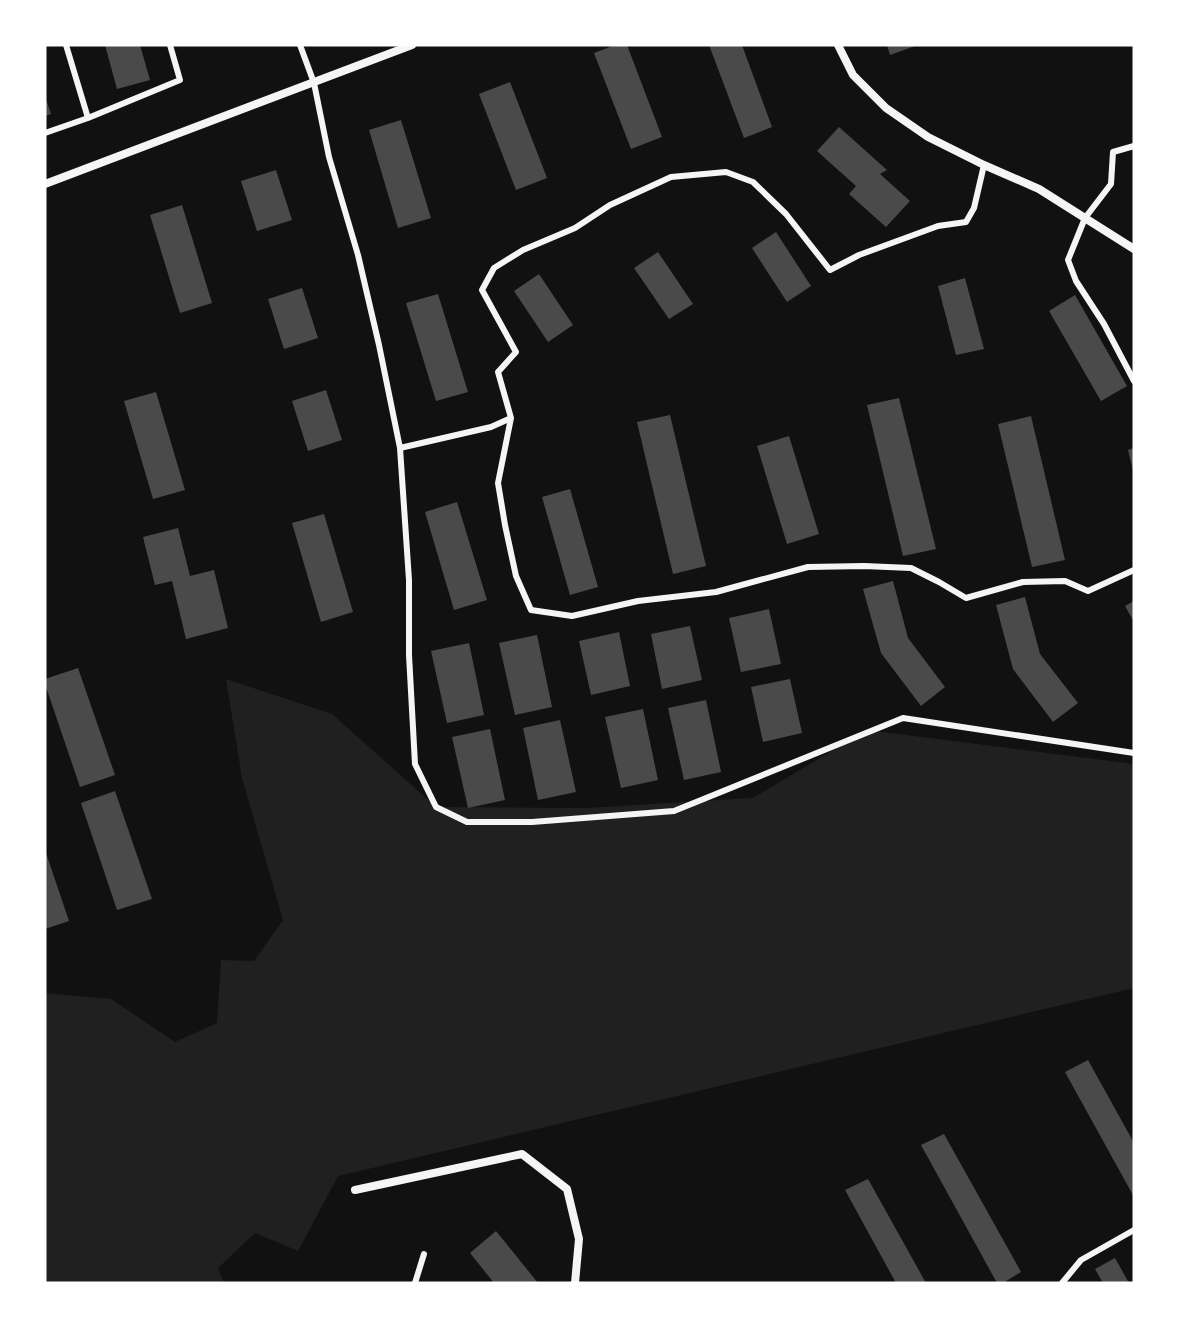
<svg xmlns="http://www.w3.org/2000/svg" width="1179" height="1328" viewBox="0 0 1179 1328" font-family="'Alegreya Sans',sans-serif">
<rect width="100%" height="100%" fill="#111"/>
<path fill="#202020" d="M226,679L332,714L436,807L586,808L753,798L867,730L1134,764V988L338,1176L298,1251L255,1233L218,1268L224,1283H45V993L111,999L175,1042L217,1023L221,960L254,961L283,920L242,778Z"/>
<path fill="#4a4a4a" d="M105,45H140L150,80L117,89Z
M615,45H627L662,137L631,149L594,53Z
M709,45H742L772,127L744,138Z
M887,45H918L890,55Z
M510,82L547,178L516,190L479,94Z
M45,96L51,114L45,116Z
M401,120L431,218L398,228L369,130Z
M839,127L887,170L880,174L910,201L886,227L849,194L856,186L817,151Z
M276,170L292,220L257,231L241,181Z
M182,205L212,303L180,313L150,215Z
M776,232L811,286L787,302L752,248Z
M658,252L693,304L669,319L634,268Z
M539,274L573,325L548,342L514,291Z
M965,278L984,349L956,355L938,286Z
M302,288L318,338L284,349L268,299Z
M438,294L468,392L436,401L406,303Z
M1075,295L1127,386L1101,401L1049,311Z
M326,390L342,440L308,451L292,401Z
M156,392L185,490L153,499L124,401Z
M899,398L936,549L903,556L867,405Z
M670,415L706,566L673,574L637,422Z
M1031,416L1065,560L1032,567L998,424Z
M789,436L819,534L787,544L757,446Z
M1134,448V470H1133L1128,450Z
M570,489L598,587L570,595L542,497Z
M457,502L487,600L454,610L425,512Z
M324,514L353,612L321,622L292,523Z
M178,528L190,576L214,570L228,628L186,639L172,581L155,585L143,537Z
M893,581L908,638L945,687L921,706L881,653L863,589Z
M1025,597L1040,654L1078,703L1053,722L1013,669L996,605Z
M1134,601V622L1125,606Z
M769,609L781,664L741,672L729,618Z
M690,626L702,680L662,689L651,634Z
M619,632L630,686L591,695L579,641Z
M537,635L552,707L515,715L499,643Z
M469,643L484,715L447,723L431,651Z
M78,668L115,775L80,787L45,684V679Z
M790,679L802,733L763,742L751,687Z
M706,700L721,772L684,780L668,708Z
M643,709L658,780L621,788L605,717Z
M560,720L576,792L538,800L523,728Z
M490,729L505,800L468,808L452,737Z
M115,791L152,899L117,910L81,803Z
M45,850L69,921L45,929Z
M1088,1060L1134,1143V1197L1065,1072Z
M944,1134L1021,1272L1003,1283H997L921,1145Z
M868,1179L926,1283H896L845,1190Z
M496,1231L538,1283H494L470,1253Z
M1115,1258L1129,1283H1103L1095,1269Z"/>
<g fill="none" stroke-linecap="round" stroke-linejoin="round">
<path stroke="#f5f5f5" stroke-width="6" d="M300,45L314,83L329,157L358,255L379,345L400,448L409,580V655L415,764L436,807L467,822H532L674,811L903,718L1134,753
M88,118L180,80L170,45
M45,133L88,118L66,45
M1134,146L1113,152L1111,184L1085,218L1068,260L1076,281L1104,324L1134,381
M511,418L498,483L505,525L516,576L531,610L572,616L638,601L716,592L808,567L864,566L911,568L939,582L966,598L1023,582L1065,581L1088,591L1134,570
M400,448L491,427L511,418L498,372L516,352L482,290L494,268L523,250L575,228L610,205L671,177L726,172L753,182L786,214L830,270L859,255L938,226L966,222L974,208L984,165
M415,1283L424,1254
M1062,1283L1081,1260L1134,1230"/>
<path stroke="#f5f5f5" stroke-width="8" d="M838,45L853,75L886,108L928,137L984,165L1039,189L1134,249
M355,1190L522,1154L567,1189L579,1239L575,1283"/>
<path stroke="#f5f5f5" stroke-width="8" d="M45,184L412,45"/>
</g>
<rect width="1179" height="1328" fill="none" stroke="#ffffff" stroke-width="93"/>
</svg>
